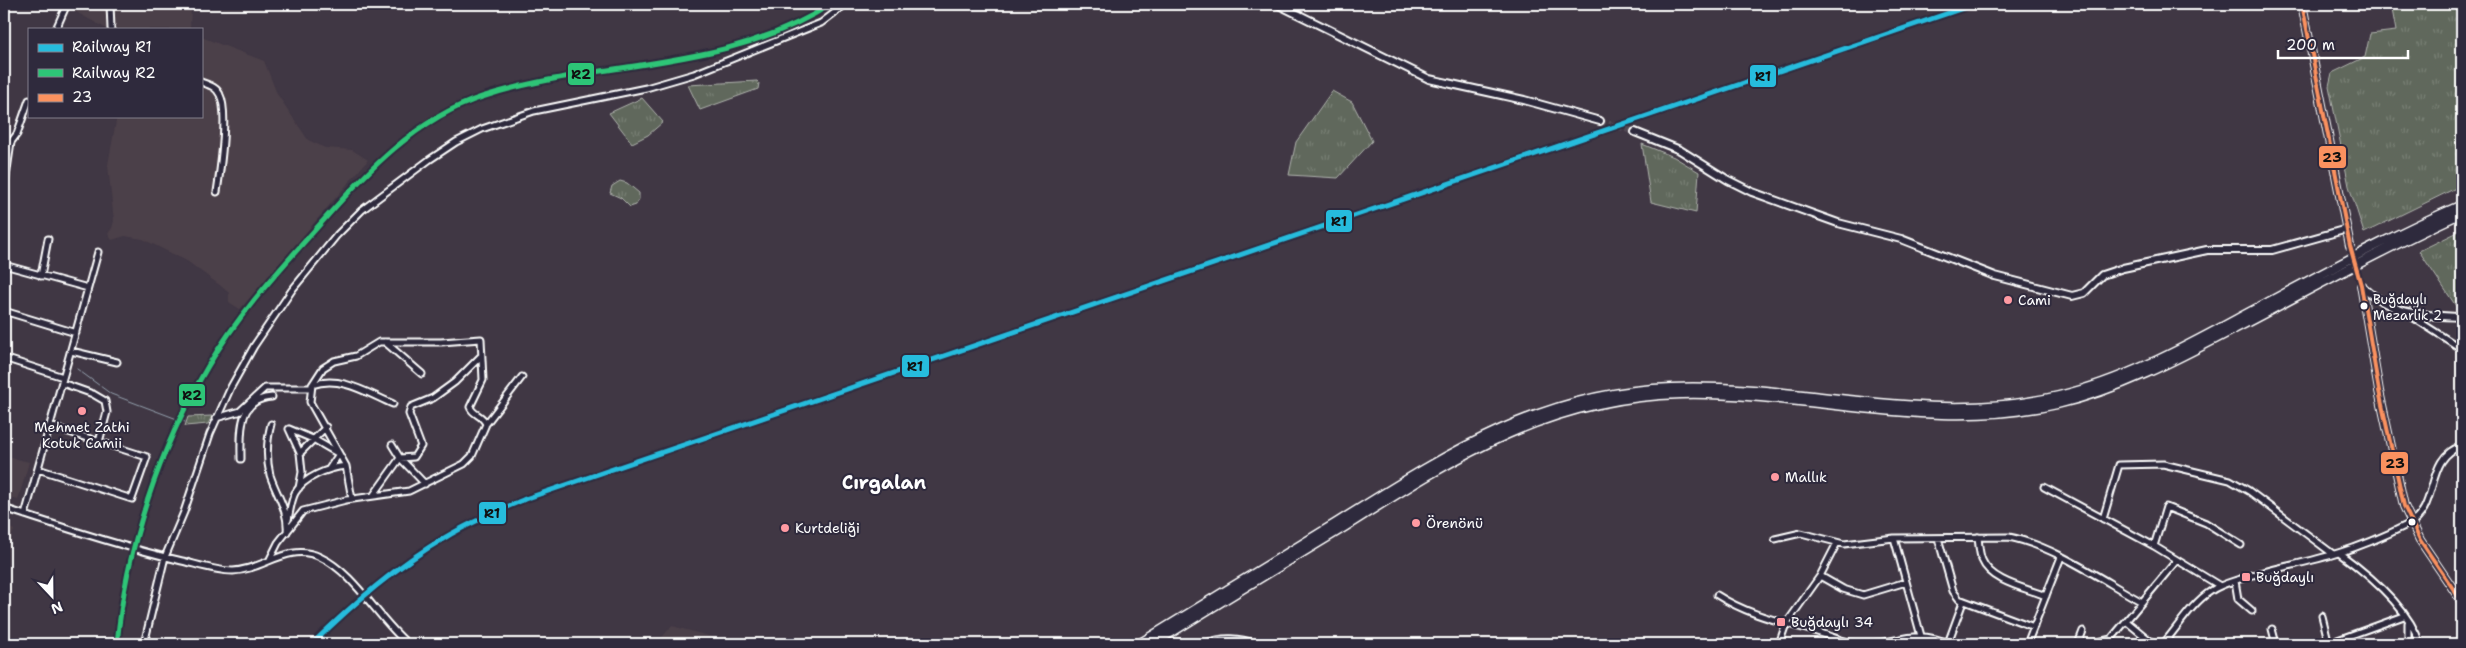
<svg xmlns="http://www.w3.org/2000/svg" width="2466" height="648" viewBox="0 0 2466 648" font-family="'Shantell Sans',sans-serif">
<defs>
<pattern id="grass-tufts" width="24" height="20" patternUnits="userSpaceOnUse" patternTransform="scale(1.25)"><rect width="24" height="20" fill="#60685c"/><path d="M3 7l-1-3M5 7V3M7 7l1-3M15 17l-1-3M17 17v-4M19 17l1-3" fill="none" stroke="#787f74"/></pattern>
<pattern id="wetland-marsh" width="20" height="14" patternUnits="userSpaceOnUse" patternTransform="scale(1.25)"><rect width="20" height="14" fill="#60685c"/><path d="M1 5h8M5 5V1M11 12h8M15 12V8" fill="none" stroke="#787f74"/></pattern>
</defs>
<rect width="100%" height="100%" fill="#403744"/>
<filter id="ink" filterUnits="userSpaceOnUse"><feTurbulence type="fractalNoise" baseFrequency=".02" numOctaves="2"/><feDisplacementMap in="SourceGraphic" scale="10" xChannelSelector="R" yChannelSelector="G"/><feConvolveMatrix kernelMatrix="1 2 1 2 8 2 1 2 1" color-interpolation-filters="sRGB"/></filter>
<g filter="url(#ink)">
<path fill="#4c4049" d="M62,4H191L190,29H107Z
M201,37L264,61L277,94L308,140L325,148L352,150L368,160L240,309L229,302V293L221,286L187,261L143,239L125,236L112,240L108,234L112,228L114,221L108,165L117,116H201Z
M4,456L29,462L18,500L4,496Z
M4,525L14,530L4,561Z
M672,626L734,643L739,644H656Z"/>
<path fill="url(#grass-tufts)" stroke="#b0b4ae" d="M2391,4H2462V121C2454,143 2455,163 2462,185L2364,233L2349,186L2329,86L2332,73L2365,57L2370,34L2396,31Z
M757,81L759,83L758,89L700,110L688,85Z
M1332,91L1352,102L1372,141L1338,178L1289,175L1296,142Z
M642,98L663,122L648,135L632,143L609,113Z
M1642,144L1674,157L1699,172L1696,213L1651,202Z
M620,181L627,183L639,193V199L636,205L630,207L621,198L610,193L612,186Z
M2462,230V312H2460L2419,251Z
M212,416L208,424L185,426L188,417Z"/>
<path fill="url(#wetland-marsh)" stroke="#b0b4ae" d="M2462,122V121V185L2456,154Z"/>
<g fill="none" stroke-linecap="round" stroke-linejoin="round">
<path stroke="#94a1ae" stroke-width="1" d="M77,369L111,394L185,422"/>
<path stroke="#534b57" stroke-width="6" stroke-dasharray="6 3" stroke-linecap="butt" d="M1600,121L1635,132
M2350,246L2361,285"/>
<g stroke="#fff" stroke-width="9">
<path id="minor" d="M110,4L111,29
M56,29L67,4
M201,82C209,85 217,87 220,95C229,112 220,172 217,192
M4,139L11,142
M4,191L11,142L17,134L29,100
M4,265L88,288
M41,276L48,239
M4,311L76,333
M2406,313L2462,349
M385,342L422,374
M71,351L117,362
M4,358L63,377
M62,383L93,394L105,401L107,412L99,442
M312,385C341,375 367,393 393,404
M239,412L265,388H311
M216,418L241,411
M271,424C267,440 266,458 270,475C276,494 289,511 287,532
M289,429L315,440L339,454L329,469
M289,429L300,453
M392,445L400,458L425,484
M400,458L414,457L421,446L409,414L411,407L433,398L455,382L480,357
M241,459C241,433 237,399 272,397
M38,469L132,499L147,457L50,426
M2044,487L2154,546L2220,586
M299,488L302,472L300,453L326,427
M373,496L400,458
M352,499L346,466L310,402L312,385L323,368L334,361L356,356L379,342H441L481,339L483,380L470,407C473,415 483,415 486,424
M4,508C61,527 119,546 178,560C196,564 215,571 233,571C264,570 288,542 320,557C355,573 378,619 408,644
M25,515L98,252
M2103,519L2119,465L2163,464L2230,480L2249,491L2333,554
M288,520C290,511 291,501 295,493C304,477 328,468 346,466
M1978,537C1979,545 1979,553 1982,560C1991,582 2026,588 2046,596
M1894,538L1921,636
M1938,538L1953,591L1959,599L2034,627
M1775,539L1801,533L1844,544L1894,538L2009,537C2054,546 2102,580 2142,602
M2154,546L2166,507L2206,523L2241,545
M2339,553C2368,574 2409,608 2420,644
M270,559L278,543L303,511L346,500L409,491L464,464L472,456L486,424L522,377
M1820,576L1843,589L1863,595L1906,582
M2235,581L2238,599L2252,611
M1717,595C1748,615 1782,622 1817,632C1831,636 1847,644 1861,644C1899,645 1910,627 1951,644
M2322,616L2329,644
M2126,621L2154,644
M2272,629L2276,644
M1948,643L1963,602
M2329,643L2404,616
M144,644L165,557L184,512L210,434L231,387L254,346L292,290L337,235L362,210L429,160L456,142L482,129L534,111L646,88L694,74L821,23L846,4
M1204,644C1223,636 1239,638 1258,644
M1779,644L1786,624L1820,576L1837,543
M2027,644L2061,557
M2078,644L2083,631
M2090,644L2111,639L2177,560
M2163,644C2178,627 2192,603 2211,591C2221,584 2232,582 2243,578C2274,568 2307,563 2338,553C2362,546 2387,535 2409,524C2440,508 2424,457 2462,446
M2408,644V623"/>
</g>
<g stroke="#fff" stroke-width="10">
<path id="tertiary" d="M1277,4L1429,79L1524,100L1600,121
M2302,4L2350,246
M1635,132L1680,150L1728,180L1752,192L1838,223L1901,239L1995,276L2072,296L2084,293L2102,275L2123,268L2207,250H2272L2347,229
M2361,285L2379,391L2404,506L2420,540L2462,602
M2361,285C2393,316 2419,315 2462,317"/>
</g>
<g stroke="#fff" stroke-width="11">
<path id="trunk" d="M1139,644C1203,605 1266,566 1330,527C1439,459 1538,392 1672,388C1802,383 1929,427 2059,396C2122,381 2180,350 2237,319C2311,280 2385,238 2462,205
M1153,644C1215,605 1278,567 1341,529C1451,460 1546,397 1681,394C1807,391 1930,433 2057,404C2122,389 2181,357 2240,326C2313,288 2386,247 2462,213"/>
</g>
<use href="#minor" stroke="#2f2a3d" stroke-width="5"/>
<use href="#tertiary" stroke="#2f2a3d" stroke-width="6"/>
<use href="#trunk" stroke="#2f2a3d" stroke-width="8"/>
<g stroke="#fff" stroke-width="3">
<path id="rail" d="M312,644C353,604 396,566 446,537C471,522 498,511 525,499L1975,4"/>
</g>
<use href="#rail" stroke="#2f2a3d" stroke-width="1" stroke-dasharray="4" stroke-linecap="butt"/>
<g stroke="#2f2a3d" stroke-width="8">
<path id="bus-1" d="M2302,4L2350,246L2361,285L2379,391L2404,506L2420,540L2462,602"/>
</g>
<use href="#bus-1" stroke="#fa915f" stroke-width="4"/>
<g stroke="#2f2a3d" stroke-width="9">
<path id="rail-1" d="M312,644C353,604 396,566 446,537C471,522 498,511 525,499L1975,4"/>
</g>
<g stroke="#2f2a3d" stroke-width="9">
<path id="rail-2" d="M117,644C126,548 159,449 208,366C239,313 282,267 322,222C366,172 417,118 482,97C597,59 727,72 831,4"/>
</g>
<use href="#rail-1" stroke="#26bcdd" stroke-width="5"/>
<use href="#rail-2" stroke="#2dc577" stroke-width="5"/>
</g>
</g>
<g fill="#ff9aa2" stroke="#2f2a3d" stroke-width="2">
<circle cx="2008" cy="300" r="5"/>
<circle cx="82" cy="411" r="5"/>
<circle cx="1775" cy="477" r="5"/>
<circle cx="1416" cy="523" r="5"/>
<circle cx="785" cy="528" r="5"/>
<rect x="2241" y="572" width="10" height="10" rx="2.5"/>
<rect x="1776" y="617" width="10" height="10" rx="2.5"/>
</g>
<g fill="#fff" stroke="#2f2a3d" stroke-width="2">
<circle cx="2364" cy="306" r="4.5"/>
<circle cx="2412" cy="522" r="4.5"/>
</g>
<g text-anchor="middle" stroke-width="4" stroke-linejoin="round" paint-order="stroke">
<g font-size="13" fill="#fff" stroke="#2f2a3d" text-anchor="start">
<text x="2373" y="304">Buğdaylı<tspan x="2373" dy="16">Mezarlık 2</tspan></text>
</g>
<g font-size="14" fill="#fff" stroke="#2f2a3d" text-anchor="start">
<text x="2018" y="305">Cami</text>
<text x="82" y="432" text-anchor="middle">Mehmet Zathi<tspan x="82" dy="16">Kotuk Camii</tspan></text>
<text x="1785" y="482">Mallık</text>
<text x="1426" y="528">Örenönü</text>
<text x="795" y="533">Kurtdeliği</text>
<text x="2256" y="582">Buğdaylı</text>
<text x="1791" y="627">Buğdaylı 34</text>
</g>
<g font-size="19" font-weight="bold" fill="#fff" stroke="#2f2a3d">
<text x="884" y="489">Cırgalan</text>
</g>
</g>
<g stroke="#2f2a3d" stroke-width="2">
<rect x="567" y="62" width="28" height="24" rx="5" fill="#2dc577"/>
<rect x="1749" y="64" width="28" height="24" rx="5" fill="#26bcdd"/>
<rect x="2318" y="145" width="29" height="24" rx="5" fill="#fa915f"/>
<rect x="1325" y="209" width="28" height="24" rx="5" fill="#26bcdd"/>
<rect x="901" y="354" width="29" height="24" rx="5" fill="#26bcdd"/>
<rect x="178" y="383" width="28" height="24" rx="5" fill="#2dc577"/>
<rect x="2380" y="451" width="29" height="24" rx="5" fill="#fa915f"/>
<rect x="478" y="501" width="29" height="24" rx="5" fill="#26bcdd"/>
</g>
<g font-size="14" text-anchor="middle" font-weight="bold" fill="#111">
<text x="581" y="79">R2</text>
<text x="1763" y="81">R1</text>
<text x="2332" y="162">23</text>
<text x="1339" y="226">R1</text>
<text x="915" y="371">R1</text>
<text x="192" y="400">R2</text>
<text x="2395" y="468">23</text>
<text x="492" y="518">R1</text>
</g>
<rect width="2466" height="648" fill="none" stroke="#2f2a3d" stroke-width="20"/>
<rect x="10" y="10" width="2446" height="628" fill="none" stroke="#fff" stroke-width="2" filter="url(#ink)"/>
<rect x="28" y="28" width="175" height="90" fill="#2f2a3d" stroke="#827f8b"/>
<rect x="38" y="44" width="25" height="8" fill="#26bcdd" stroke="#827f8b"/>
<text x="72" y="52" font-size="15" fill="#ffffff">Railway R1</text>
<rect x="38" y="69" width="25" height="8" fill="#2dc577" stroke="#827f8b"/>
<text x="72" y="78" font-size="15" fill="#ffffff">Railway R2</text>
<rect x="38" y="94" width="25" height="8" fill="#fa915f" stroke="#827f8b"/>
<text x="72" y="102" font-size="15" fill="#ffffff">23</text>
<g transform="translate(52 596) rotate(158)" stroke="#2f2a3d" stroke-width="4" paint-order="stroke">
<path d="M0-4L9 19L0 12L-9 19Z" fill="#ffffff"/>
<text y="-8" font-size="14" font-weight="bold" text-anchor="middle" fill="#ffffff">N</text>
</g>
<path d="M2278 50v8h130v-8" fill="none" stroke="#ffffff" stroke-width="2.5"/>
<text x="2286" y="50" font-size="15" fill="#ffffff" stroke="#2f2a3d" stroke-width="4" paint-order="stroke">200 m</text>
</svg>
